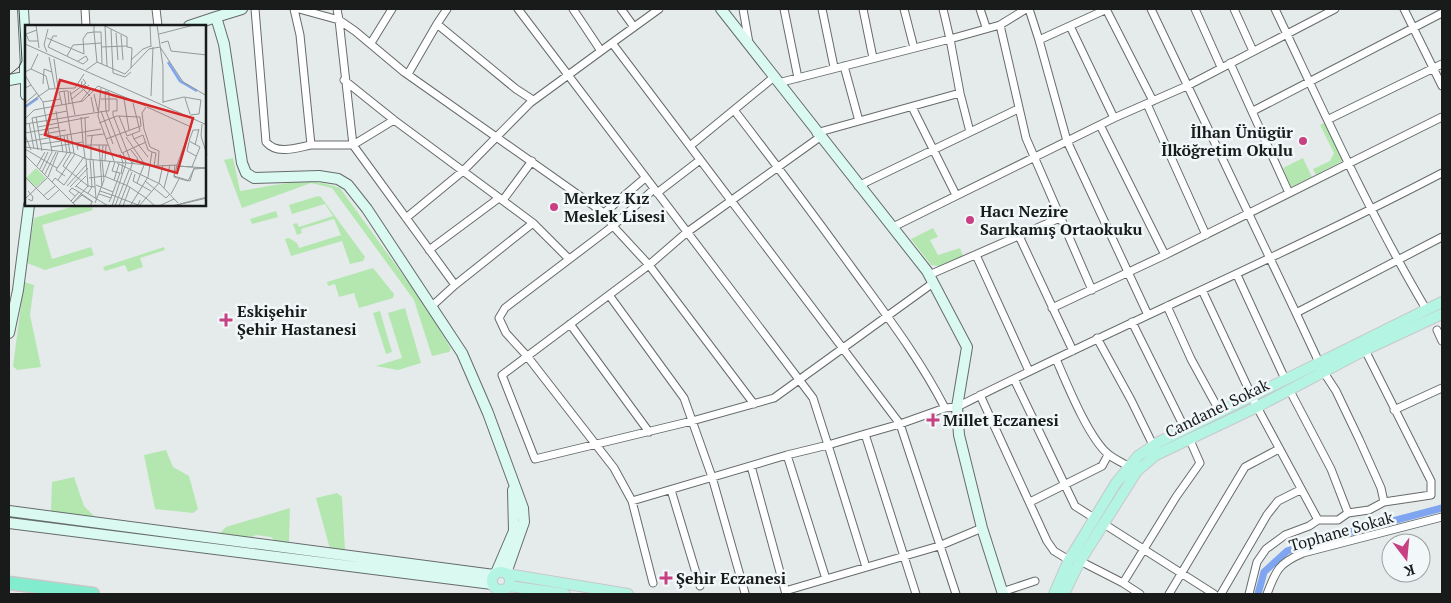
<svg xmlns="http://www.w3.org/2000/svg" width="1451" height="603" viewBox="0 0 1451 603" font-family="'PT Serif',serif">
<rect width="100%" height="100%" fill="#e5ebeb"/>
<path fill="#b4e7b0" d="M1326,122L1344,160L1316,175L1313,169L1330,161L1334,153L1320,125Z
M233,158L240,191C273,186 308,175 340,188L429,311L451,349L449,352L432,356L414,300L332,188L311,183L242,208L224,160Z
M1303,158L1312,177L1291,187L1283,168Z
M318,196L321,197L365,257L363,261L350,264L342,241L291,256L285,239L289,238L297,243L299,248L341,235L334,219L301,229L302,233L297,235L293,224L297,223L299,227L333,216L325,204L292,214L289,205Z
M78,205H91L93,210L42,225L52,259L91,247L94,255L45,270L27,263L34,218Z
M276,211L278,217L252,224L250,219Z
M933,228L938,237L930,240L938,255L960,248L963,256L939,266L931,265L911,239Z
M164,247L165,250L140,258L143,267L128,272L125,265L105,271L103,267Z
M373,268L394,294L393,298L359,308L354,293L339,297L335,284L328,286L327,282Z
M24,282L34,285L30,315L41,367L17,370L13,366Z
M405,308L421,363L398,370L376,366L402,358L388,313Z
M380,311L392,352L386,354L373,313Z
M166,450L173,467L189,476L198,509L193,513L155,509L144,455Z
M74,477L84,506L96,518L51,511L52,482Z
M337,493L342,497L345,550L330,549L316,498Z
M290,508L289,542L275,541L271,537L256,535L252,537L220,533L226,527Z"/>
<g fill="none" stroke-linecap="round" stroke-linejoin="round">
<path stroke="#7fa5f0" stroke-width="7" d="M1258,594L1264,572L1287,551L1312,542L1442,508"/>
<g stroke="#666b6c" stroke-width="9">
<path id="street" d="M85,9L86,26
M156,9L158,26
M255,9L266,142C277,155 296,148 311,145
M294,9L300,35L311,145H353L455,285L533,223L569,259
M299,9L339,20L353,145L394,120
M337,9L339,20L355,31L404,72L604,213L613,226L654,189
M447,9L437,24L516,89L533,100
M518,9L813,398L828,445L787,455L826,579L939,546L982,528
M573,9L601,51
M621,9L634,27
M743,9L749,43
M784,9L798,78
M822,9L834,67
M863,9L873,58
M904,9L914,48
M980,9L986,27
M1029,9L1039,40L1107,9
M1106,9L1153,101
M1151,9L1296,313L1442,237
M1195,9L1221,67
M1234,9L1253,51
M1275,9C1323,110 1369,213 1426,309
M1404,9L1442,86
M1000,25L1026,138L1092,290
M1070,26L1114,118
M1039,40L1067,141L1148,315
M371,43L392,9
M612,43L659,9
M1230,63L1289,193
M844,66L859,121
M408,74L437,24
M344,80L394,120L533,223
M778,83L950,39L943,9
M1147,104L1206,235
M912,107L956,195
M734,110C775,163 815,217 855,272C887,316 920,359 945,408
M1253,111L1442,13
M1329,119L1442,64
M1100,125L1165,255
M970,132L960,93L950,39L1000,25L1026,9
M816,133L960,93
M820,137L686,233L649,265L502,375L535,459L692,421L774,398L933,283
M690,146L774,77
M858,186L1018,109
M657,193L700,160
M503,200L532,161
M604,213L645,178
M406,218L463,171L530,103L612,43L900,424L945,408L957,407C1118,326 1283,256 1442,173
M893,227L1114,118L1189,85L1335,9
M1019,236L1073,351
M429,250L499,198
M976,255L1029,371
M929,275L1062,217
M1237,275L1285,379
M1202,290L1257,407L1318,520
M609,295L684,398L712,477L745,593
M432,306L455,285
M1167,306L1191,359L1220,412
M1052,308L1165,255L1442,117
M1132,322L1185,429
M570,324L649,432
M1437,330L1442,341
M1097,338L1131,400L1153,445
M1365,350L1431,481V495L1384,502
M1056,359C1067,384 1088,437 1108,454C1114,459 1121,462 1128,466
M1014,379L1075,506L1094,518
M1289,389L1331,469L1348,513L1369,510L1384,502L1381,488L1359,439L1336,391L1323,371L1296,313
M980,395L1047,541L1054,551L1069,560
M1394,410L1442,388
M865,434L828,445L866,567
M751,466L786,594
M671,490L700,586
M632,501L787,455
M1030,502L1102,466L1108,455
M1104,524L1214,594
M1080,561L1123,583
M653,583L632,501L614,468L527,356L506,333L499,318L505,308L613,226L649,265L754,404
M785,591L826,579
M1002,592L1035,581
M916,594L865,434L900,424L956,594
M1140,594L1123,583L1176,497L1200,463L1189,438
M1169,594L1245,467L1279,449
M1221,594L1267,515L1278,501L1300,490
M1249,594L1257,562L1266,549L1285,535L1309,526L1318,520H1338L1348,513
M1267,594C1276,570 1279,563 1303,553L1442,517"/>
</g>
<g stroke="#666b6c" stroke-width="12">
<path id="secondary" d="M23,9L26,67
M721,9L927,271L967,347L957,407L959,435L982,528L1003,594
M216,17L242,9
M189,26L216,17L224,44L242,163L246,173L254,178L319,176L338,179L348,185L367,209L462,353L488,413L523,508L524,522L506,573
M26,76V95
M9,80L25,77V66
M9,333L18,290L29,205
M9,511L494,575
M9,523L492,584
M496,573L514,531L513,490"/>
</g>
<g stroke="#c8c8c8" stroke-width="12">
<path id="primary" d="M492 581a9 9 0 1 1 18 0a9 9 0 1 1-18 0Z
M507,574L628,594
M509,586L565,594
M1054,594L1069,560L1116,483L1138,456L1159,442L1442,302
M1064,594L1080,561L1137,471L1156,455L1257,407L1365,350L1442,314"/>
</g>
<g stroke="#c8c8c8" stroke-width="15">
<path id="highway" d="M9,583L93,594"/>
</g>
<use href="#street" stroke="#fff" stroke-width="7"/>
<use href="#secondary" stroke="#daf9f0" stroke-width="10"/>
<use href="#primary" stroke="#b4f4e2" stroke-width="10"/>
<use href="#highway" stroke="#82ecce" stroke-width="12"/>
<path stroke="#414444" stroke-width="1" d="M9,75L19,67L22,61L19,9"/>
</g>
<g fill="#c74182" stroke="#f2f8f9" stroke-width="2">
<circle cx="1303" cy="141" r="5"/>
<circle cx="554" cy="207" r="5"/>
<circle cx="970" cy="220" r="5"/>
<path d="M223.5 312.5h5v5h5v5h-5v5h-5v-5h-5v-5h5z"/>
<path d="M930.5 412.5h5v5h5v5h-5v5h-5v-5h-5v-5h5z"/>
<path d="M663.5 570.5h5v5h5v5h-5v5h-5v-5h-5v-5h5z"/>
</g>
<g text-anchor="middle" stroke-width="5" stroke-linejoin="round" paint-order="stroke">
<g font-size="16" font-weight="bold" fill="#191b1b" stroke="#f2f8f9" text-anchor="start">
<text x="1293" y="138" text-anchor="end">İlhan Ünügür<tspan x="1293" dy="18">İlköğretim Okulu</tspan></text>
<text x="564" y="204">Merkez Kız<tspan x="564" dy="18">Meslek Lisesi</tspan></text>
<text x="980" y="217">Hacı Nezire<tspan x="980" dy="18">Sarıkamış Ortaokuku</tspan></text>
<text x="237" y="317">Eskişehir<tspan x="237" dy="18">Şehir Hastanesi</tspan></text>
<text x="943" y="426">Millet Eczanesi</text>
<text x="676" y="584">Şehir Eczanesi</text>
</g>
<g font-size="16" fill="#191b1b" stroke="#f2f8f9">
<text transform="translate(1217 408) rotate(-26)" y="6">Candanel Sokak</text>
<text transform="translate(1341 531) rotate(-16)" y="6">Tophane Sokak</text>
</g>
</g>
<g transform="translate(25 25)">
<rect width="181" height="181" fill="#e5ebeb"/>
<path d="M11,143L21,153L11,162L1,153Z" fill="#b4e7b0"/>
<path fill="none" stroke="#7fa5f0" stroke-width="2.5" d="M143,37L155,56L172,66M0,82L13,73"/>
<path fill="none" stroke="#939898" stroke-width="1" d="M11,0L14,23M69,0V7H76L77,39M78,0L102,12V22L107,23L106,43M125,0L126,22M132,0L138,41V78M80,1L82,41M86,4L88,48L100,52L106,47M12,5L1,9L4,16H13M91,8L93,35M134,9L169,0M96,10L98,35M22,13L59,29M136,18L143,16L146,26L182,30M0,19L182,100M23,22L58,39M23,22L28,11H32M76,22L102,21M22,27L19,20L23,4M59,29L58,14L62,8L69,7L72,37M42,31L48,20L76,18M24,32L30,63M29,34L33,63M106,35L118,24L126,21M53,36L61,31L63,35L58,39M6,44L13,29M61,45L72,37L100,49L124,24L135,22L158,57L182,71M0,47L6,44L21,51L24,64M0,50L6,60L0,63M57,56L56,62L65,71M18,59L19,44L27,47M6,60L18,77L27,127L17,147M76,63L73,91L89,136M45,66L50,90M80,66L84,67V86H81ZM46,69L61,58L58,54M69,69L73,86M126,71L128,22M66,72L69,87M160,73L165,89M47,74L64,60M76,74H92V86H88V90L107,139L105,146M99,74L104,105M18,77L36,74M55,77L65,65L59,59M138,77L159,72L176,75L174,89L165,90M0,78L12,68M37,80L34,67L39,66M0,81L24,64L50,63L59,49M121,82L117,88L119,104L125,122L134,126L133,141L152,140L166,102M122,82L166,102M31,86L38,127M42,86L39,66H43L44,78M76,86L88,119M94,91L102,111L115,106L108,78M11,92L17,126M56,92L58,117M60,93L61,120M0,94L9,85L58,76L73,61L121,81M4,98L9,124M74,98L92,91L115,92L116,101L81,114M0,99L81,86L97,128L121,117M177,99L176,111L182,130M13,102L64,92M0,108L34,102M0,110L6,125M14,110L41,105M42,110L45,128M39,111L42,128M62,111L79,109M101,112L121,141M109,114L123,132M0,117L76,104M164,117L162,126L171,131M16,119L36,116M74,120L77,161M170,120L174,104M0,122L48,128L61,134L133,141M26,122L58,117L60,133M0,124L32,143M13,125L7,93L42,86L49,128M53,125L52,121L66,120L67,111M106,125L113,134L107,138M127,127L131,128L129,141M46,128L38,141L63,161L70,162M95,129L98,138L96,149M0,130L51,181M0,130L48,178L57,170L67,177L65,181M66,134V120H83M68,134L71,174M77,135L78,120M80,136L81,120M90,137L87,146L95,148L87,170L113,180L115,175M92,138L135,159L153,178M150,140L149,152L163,156L169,144L182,143M12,141L20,127M151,141L168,142M167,142L175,122L164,116L168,105H174M182,143L152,141L149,151L165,156L169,143H182M15,144L23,127M20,149L31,127M110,149L108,156L126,166M40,151L31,145L42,128M0,152L23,175L34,165M23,152L33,127M80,152L85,136M64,153L79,151L103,161L121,173L134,158L138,140M33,155L50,129M89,155L94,139M120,156L141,173L145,169M27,157L30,153L39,160M112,158L119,140M39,160L59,132M71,160L88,167M42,161L62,139M51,161L83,181M45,162L63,143M50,162L61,151M139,163L145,140M75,166L87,170L86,173M63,168L67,162L65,134M74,169L86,173L84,177M146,169L154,154M18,171L30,161M50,171L44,166L47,163L54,167M0,174L22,153M3,174L7,176L8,172L3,166M46,176L54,167L68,177M48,178L63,161L61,134M70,178L79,155L77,135M87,181L101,138L98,128M90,181L104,145M94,181L107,147M98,181L105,162M105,181L123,152L127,127L123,125L118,110L109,114L107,109M114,181L121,173L130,181M134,181L149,174M147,181L182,172M148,181L182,173"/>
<path fill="#d62828" fill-opacity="0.15" stroke="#d62828" stroke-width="2.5" d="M35,55L168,93L152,148L20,110Z"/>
<rect width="181" height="181" fill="none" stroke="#191b1b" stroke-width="2.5"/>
</g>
<rect width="1451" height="603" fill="none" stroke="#191b1b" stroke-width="20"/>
<g transform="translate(1406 558) rotate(164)"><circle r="24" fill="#f2f8f9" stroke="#9ba0a0"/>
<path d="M0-4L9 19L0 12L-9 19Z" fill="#c74182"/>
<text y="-8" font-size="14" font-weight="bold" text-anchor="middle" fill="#191b1b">K</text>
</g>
</svg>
